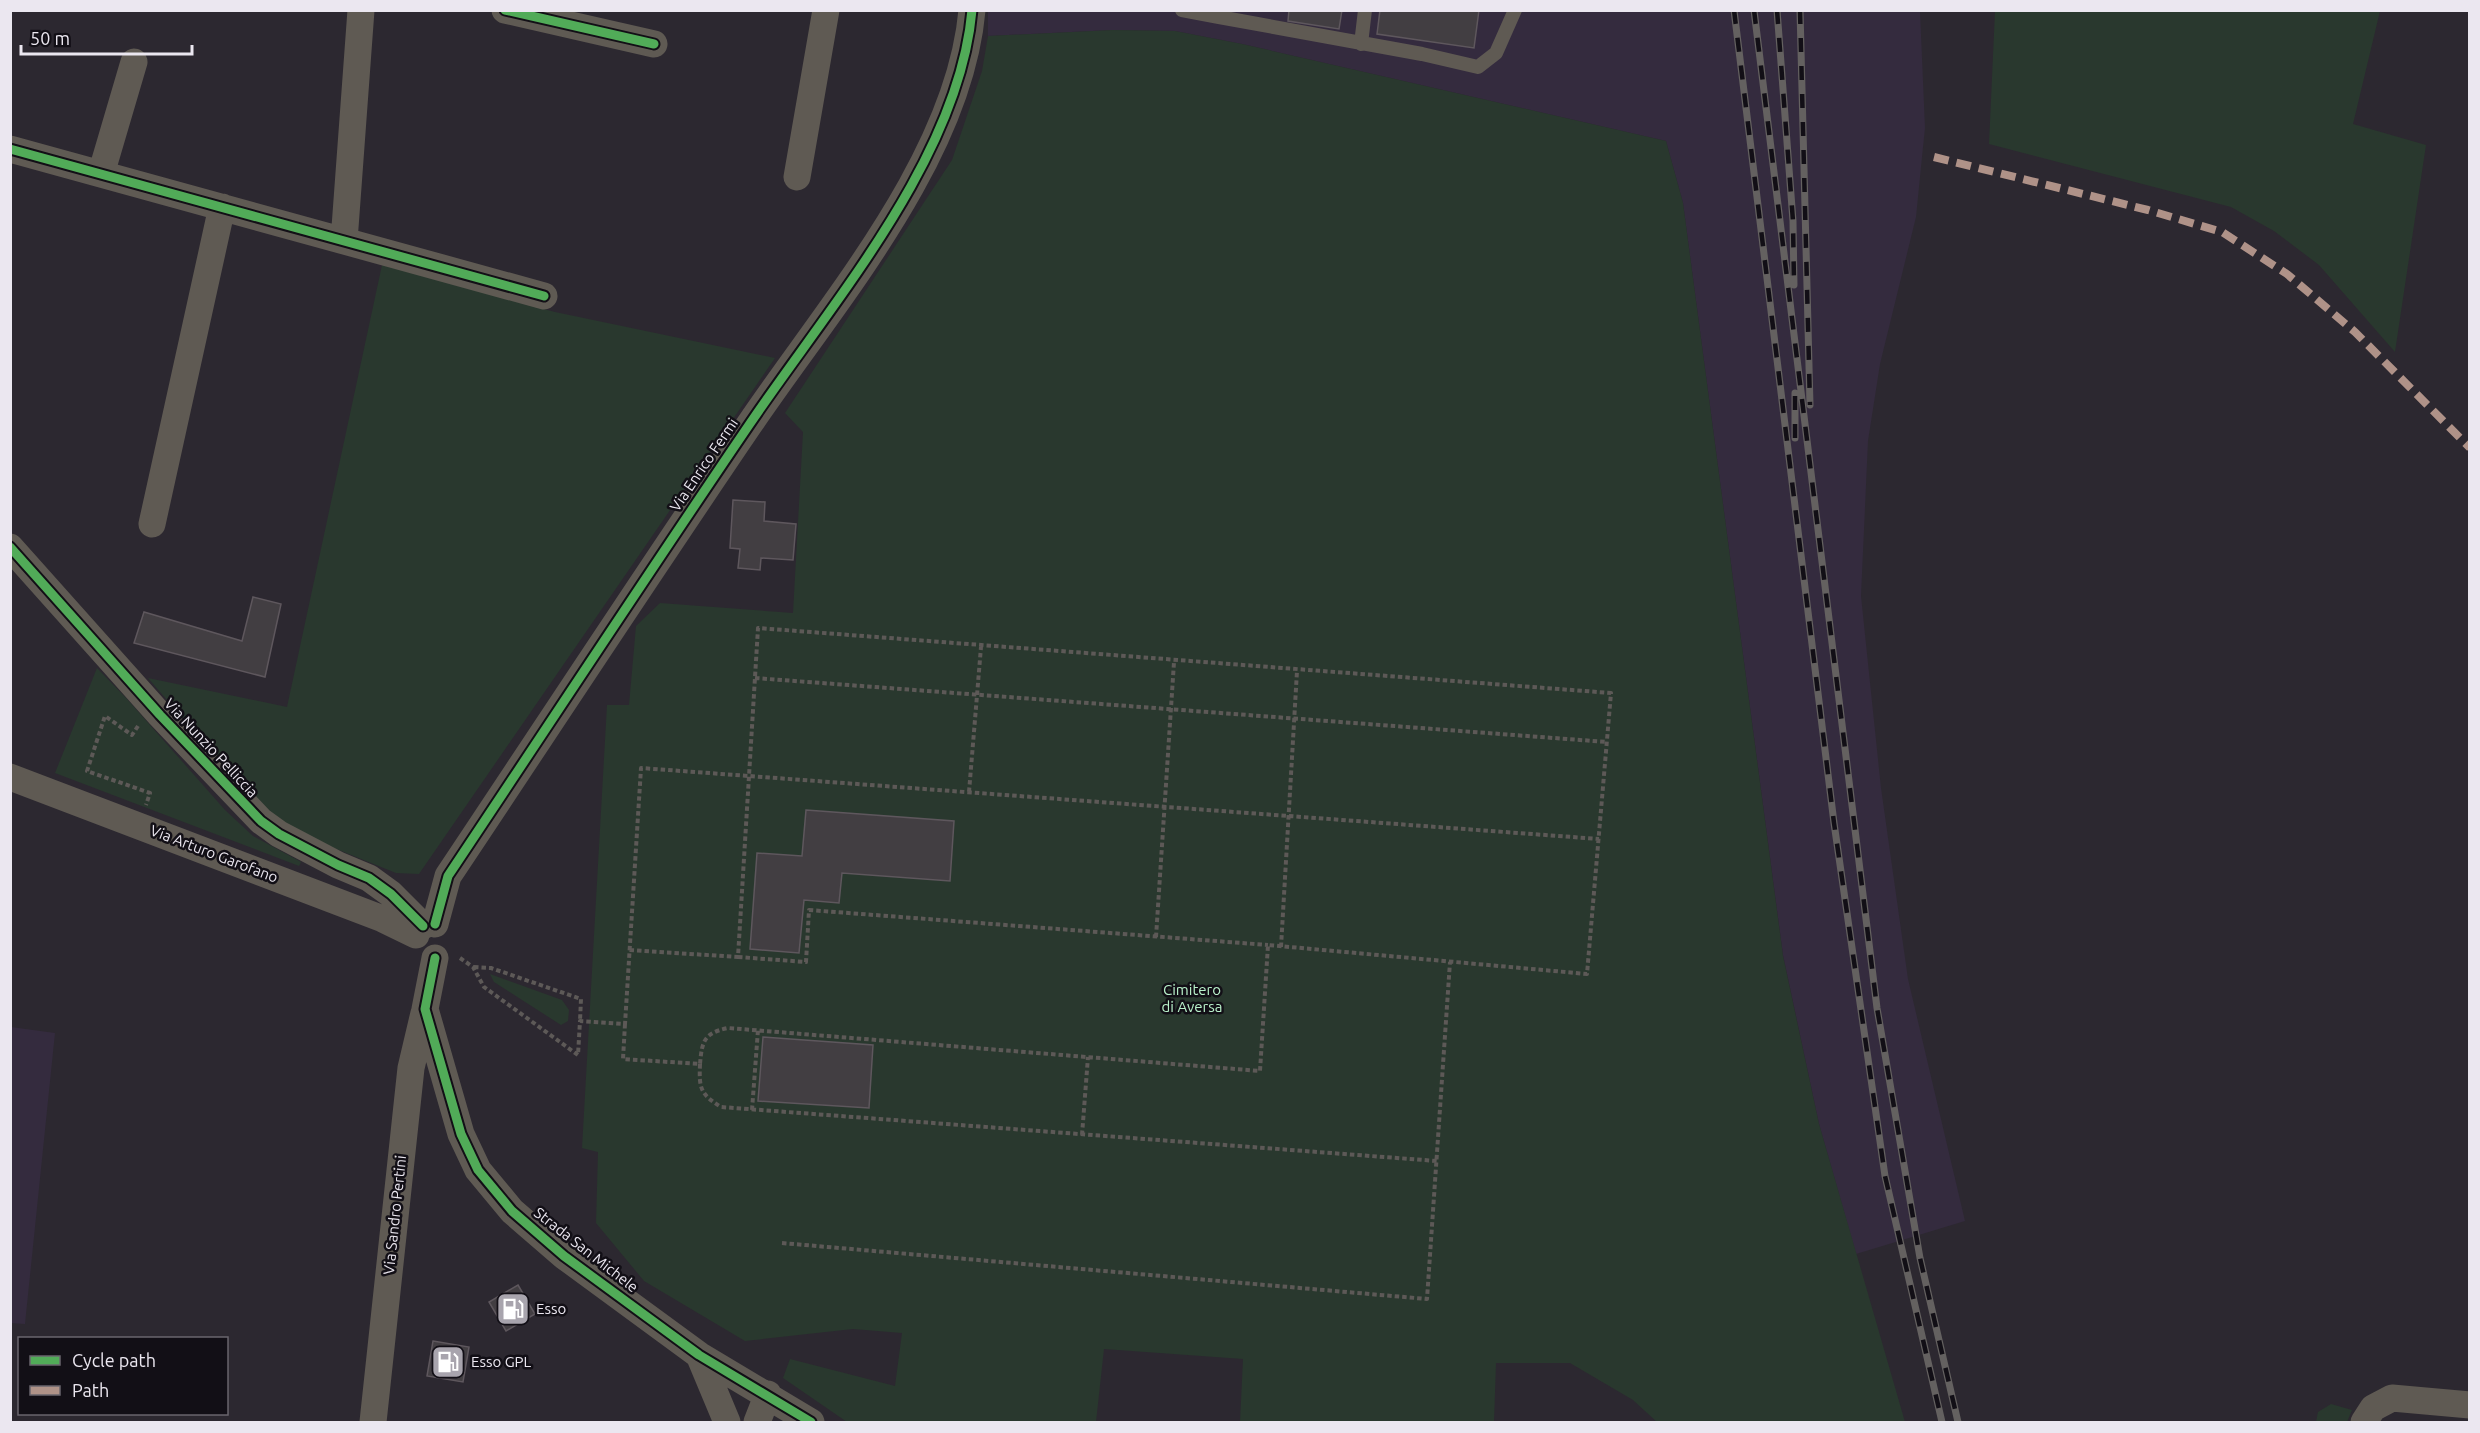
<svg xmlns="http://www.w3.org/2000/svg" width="2480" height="1433" viewBox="0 0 2480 1433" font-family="Ubuntu,sans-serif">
<rect width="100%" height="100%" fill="#2c2830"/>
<path fill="#342b3e" d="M988,11H1920L1925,128L1922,157L1916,217L1880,364L1868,441L1861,596L1881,788L1908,979L1965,1221L1856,1254L1819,1124L1783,955L1683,203L1666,141L1242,44L1175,31L1113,30L988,36Z
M11,1027L55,1033L25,1324L10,1323Z"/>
<path fill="#29382e" d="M1995,11H2380L2353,124L2426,145L2395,352L2319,265L2274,231L2231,207L1989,144Z
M1113,30L1175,31L1242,44L1666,141L1683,203L1783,956L1819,1124L1905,1422H1657L1633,1400L1570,1363H1496L1494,1422H1240L1243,1359L1104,1349L1096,1422H847L783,1378L790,1359L895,1386L902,1333L853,1329L745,1341L644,1281L596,1223L598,1152L582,1148L607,705H629L636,626L660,603L793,613L803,432L785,413L952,160L982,71L988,36Z
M382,265L555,312L775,358L419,874L396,873L324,844L262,810L148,678L287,707Z
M97,668L127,699L225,810L253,836L301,862L299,866L55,773Z
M490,974L562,1000L569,1010L568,1021L561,1025L494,982Z
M2331,1404L2352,1410L2347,1422H2316L2318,1412Z"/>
<path fill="#423e42" stroke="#5e575d" stroke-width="1.5" d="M1289,10H1342L1339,29L1288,21Z
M1380,10H1479L1474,48L1377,34Z
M733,500L765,502L764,521L796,524L793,560L761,558L760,570L738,568L740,549L730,548Z
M253,597L281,604L265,677L134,643L144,612L242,641Z
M806,810L954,821L950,881L842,873L839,903L804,900L799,953L750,949L757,853L802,856Z
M763,1037L873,1045L869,1108L758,1101Z
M518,1285L535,1314L506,1331L489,1302Z
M433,1341L469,1347L463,1382L427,1376Z"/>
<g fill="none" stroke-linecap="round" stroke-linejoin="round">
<path stroke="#5d5957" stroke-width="4" stroke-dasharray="4.5 3" stroke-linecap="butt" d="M755,678L1607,742
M138,726L132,735L105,716L87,771L150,793L146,805
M969,792L981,647
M1156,937L1174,662
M1281,947L1297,671
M738,957L806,962L809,910L1268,945
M460,958L473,967L484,987L578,1055L580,1021L625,1024L641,768L1599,839
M474,967L491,968L581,999L580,1021
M625,1024L623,1059L700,1064C702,1041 704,1033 728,1028L1260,1071L1268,945L1587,974L1611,693L758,628L738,957L629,950
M700,1064C699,1088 700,1094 721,1107L1437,1161
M752,1110L758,1030
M1082,1135L1088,1057
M782,1243L1427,1299L1450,962"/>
<path stroke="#5f5a53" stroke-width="14" d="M1182,10L1219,17
M1220,10L1219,17L1422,54L1478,67L1496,53L1515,10
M1361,44L1365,10"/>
<path stroke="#5f5a53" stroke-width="27" d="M505,10L654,44
M10,149L544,296
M101,174L134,62
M797,177L826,10
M344,241L361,10
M152,524L222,207
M10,547L160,715L261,821L279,834L338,865L369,878L391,894L423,926
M10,777L383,919L416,935
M435,924L448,876C548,726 647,575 749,425C830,305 959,159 972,10
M435,958L425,1009L461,1134L478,1170L512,1211L564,1256L699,1355L811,1422
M699,1355L727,1422
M373,1422L411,1068L424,1013
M757,1422L768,1394
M2364,1422L2373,1408L2392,1398L2470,1405"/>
<g stroke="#646160" stroke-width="7">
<path id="rail" d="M1734,10L1834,823L1885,1176L1942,1422
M1754,10L1877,1008L1920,1258L1958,1422
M1777,10L1793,221L1794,285
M1800,10L1810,405
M1795,438V393"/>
</g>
<use href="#rail" stroke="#120f16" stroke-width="4.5" stroke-dasharray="14" stroke-linecap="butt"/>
<path stroke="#af9288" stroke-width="8" stroke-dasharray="15 8" stroke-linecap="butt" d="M1934,157L2148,210L2222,232L2287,274L2355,332L2470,448"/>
<g stroke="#120f16" stroke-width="13">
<path id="cycleway" d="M505,10L654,44
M10,149L544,296
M10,547L160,715L261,821L279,834L338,865L369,878L391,894L423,926
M435,924L448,876C548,726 647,575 749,425C830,305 959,159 972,10
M435,958L425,1009L461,1134L478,1170L512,1211L564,1256L699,1355L811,1422"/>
</g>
<use href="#cycleway" stroke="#51ab58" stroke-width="9"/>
</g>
<defs>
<g id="fuel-square" transform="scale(1.725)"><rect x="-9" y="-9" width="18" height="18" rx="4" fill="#a8a4ad" stroke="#120f16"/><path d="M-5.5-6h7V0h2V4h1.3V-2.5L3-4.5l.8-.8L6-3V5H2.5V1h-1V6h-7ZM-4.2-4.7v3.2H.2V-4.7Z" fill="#fff"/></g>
</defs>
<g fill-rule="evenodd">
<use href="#fuel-square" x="513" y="1309"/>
<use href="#fuel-square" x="448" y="1362"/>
</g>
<g text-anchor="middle" stroke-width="5" stroke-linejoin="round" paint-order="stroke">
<g font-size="15" fill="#ebe7f0" stroke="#120f16">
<text transform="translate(704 465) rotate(-56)" y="5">Via Enrico Fermi</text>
<text transform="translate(211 748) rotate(47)" y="5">Via Nunzio Pelliccia</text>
<text transform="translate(214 854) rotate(21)" y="5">Via Arturo Garofano</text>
<text transform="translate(395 1215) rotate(-84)" y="5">Via Sandro Pertini</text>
<text transform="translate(586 1250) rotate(38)" y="5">Strada San Michele</text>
</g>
<g font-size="15" fill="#b9f1ca" stroke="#120f16">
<text x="1192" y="995">Cimitero<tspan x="1192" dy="17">di Aversa</tspan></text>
</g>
<g font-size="15" fill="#ebe7f0" stroke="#120f16" text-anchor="start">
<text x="536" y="1314">Esso</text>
<text x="471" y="1367">Esso GPL</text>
</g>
</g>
<rect width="2480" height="1433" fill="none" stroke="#ebe7f0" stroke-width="24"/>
<rect x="18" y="1337" width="210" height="78" fill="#120f16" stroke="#69656d" stroke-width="1.5"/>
<rect x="30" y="1356" width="30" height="9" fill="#51ab58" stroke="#69656d" stroke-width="1.5"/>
<text x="72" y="1367" font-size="18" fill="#ebe7f0">Cycle path</text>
<rect x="30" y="1386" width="30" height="9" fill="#af9288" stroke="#69656d" stroke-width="1.5"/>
<text x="72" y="1397" font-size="18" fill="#ebe7f0">Path</text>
<path d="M21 45v9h171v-9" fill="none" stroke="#ebe7f0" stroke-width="3"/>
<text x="30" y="45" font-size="18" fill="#ebe7f0" stroke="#120f16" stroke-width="4.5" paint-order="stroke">50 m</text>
</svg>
